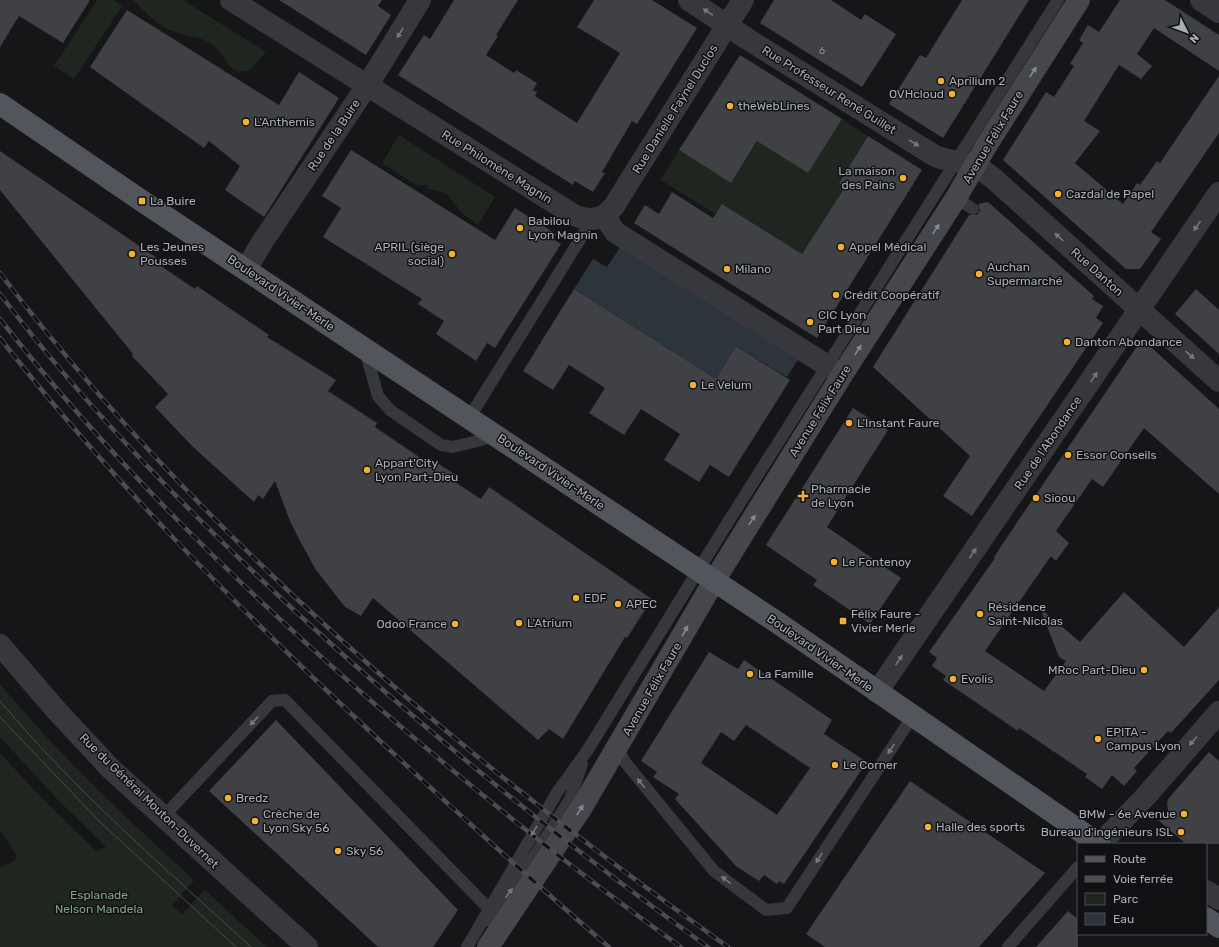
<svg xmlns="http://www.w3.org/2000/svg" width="1219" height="947" viewBox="0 0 1219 947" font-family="Rubik,sans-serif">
<rect width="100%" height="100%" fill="#161618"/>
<path fill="#1e261f" d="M97,0H113L122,6L74,79L54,66Z
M133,0H183L266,52L250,70C227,77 227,56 213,45C201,36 188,37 175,32C159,27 145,12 133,0Z
M842,119L868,136L839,183L845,187L802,254L722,204L715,214L661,180L679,150L731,183L761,136L772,150L808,173Z
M399,135L495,197L478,225L462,213L446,193L428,189L427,185H416L382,163Z
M0,684C59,755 126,818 194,880L172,906L182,914L205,890L267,947H0V868L15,860L16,855L0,830V753L38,794L96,851L106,847L58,800L0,737Z"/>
<path fill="#2c353c" d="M621,246L798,360L787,377L736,346L716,379L574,289L593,259L607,267Z"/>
<path fill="#404145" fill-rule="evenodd" d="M0,0H90L63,43L19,16L0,47Z
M279,0H382L378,6L391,15L366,55Z
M454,0H518L496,35L498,36L486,55L514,73L516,70L537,83L533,90L537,92L535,96L577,123L620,53L577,27L594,0H652L697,28L637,124L632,121L602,172L605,173L593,192L575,181L573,185L398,75L424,35L430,39Z
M774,0H831L861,20L865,14L896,34L862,87L760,23Z
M962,0H1029L943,138L889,104L920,55L926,58Z
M1120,0H1165L1219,35V71L1154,28L1137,54L1152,66L1141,79L1119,65L1084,121L1100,131L1075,163L1123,204L1137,183L1140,185L1157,161L1160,163L1219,76V133L1151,232L1161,239L1140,269H1126L1003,160L1046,92L1054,97L1074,66L1070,64L1083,43L1079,40L1088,25L1099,32Z
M127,10L279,105L299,72L339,98L264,217L225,190L240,166L209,141L204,148L90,67Z
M740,55L842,119L808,173L757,141L731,183L679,150Z
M868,136L922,170L817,338L634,223L645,205L659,214L672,192L713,218L722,204L802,254L845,187L839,183Z
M351,150L495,240L515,208L556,234L553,239L561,244L495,348L487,343L476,361L436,334L444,321L418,304L422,299L323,237L341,208L322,196Z
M0,151L157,258L155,262L195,289L197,286L269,335L267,337L336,380L328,391L377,423L375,427L425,461L428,457L456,475L452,480L481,499L489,487L652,599L627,638L625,637L563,739L549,729L538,740L373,598L361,616L345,607L316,570L300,541L290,521L275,481L263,499L258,495L254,502L193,447L155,407L168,394L132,356L133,354L0,190Z
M988,202L1094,296L1092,299L1103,306L1096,318L1103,323L972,516L943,496L970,456L873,367L969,215H977L980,210L978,204Z
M574,289L716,379L736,346L790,380L729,477L710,465L699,482L664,460L680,434L641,409L624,435L589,413L605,388L569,365L553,390L523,371Z
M1196,289L1219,310V354L1175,314Z
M1142,339L1219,409V494L1144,428L1103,487L1092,479L1056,531L1069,543L1056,561L1051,556L985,651L1044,691L1066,661L1059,657L1040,608L1080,642L1124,592L1184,647L1219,607V680L1171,733L1168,731L1134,768L1137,771L1124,786L1112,775L1102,789L1085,777L1087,774L1019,728L1018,731L943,680L946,676L932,666L937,658L929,652L995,558L994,557L1018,521Z
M853,408L888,430L827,527L901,578L870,624L813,585L817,580L766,545Z
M709,652L738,669L744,660L832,720L824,734L867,762L784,884L779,881L777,884L764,875L759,881L736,866L675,799L679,794L653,777L657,772L641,761ZM746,725L810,768L777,815L701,763L721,732L734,741Z
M276,720L458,910L433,947H378L209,791Z
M1209,752L1219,761V844H1186L1158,820L1169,819L1167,802L1169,798Z
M910,781L1045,873L979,947H825L806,934Z
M1068,911L1078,919V947H1036Z"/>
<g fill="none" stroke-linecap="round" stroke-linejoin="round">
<path stroke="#37383d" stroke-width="12" d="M956,198L973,209
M365,350L378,396L390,410L441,445L453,447L497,436
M469,418L584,233L588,220
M617,749L625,762L714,871L766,910L787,908L912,717
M163,817L272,701L285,700L494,914
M489,921L530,863L570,799L582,764
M467,947L558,791L587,751L728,522L1058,0
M1008,947L1078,867"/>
<path stroke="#37383d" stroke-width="22" d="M231,0L574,215C590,222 603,220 614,206L743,0
M689,0L749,40L935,156L944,159L975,165L993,178L1219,381
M1201,0L1219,12
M604,216L615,232L842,375
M246,269L263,241L372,78L420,0
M0,645L57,711L110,768L307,947
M877,692L1219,193
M1100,844L1146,796L1219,712
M1206,891L1219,899"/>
<path stroke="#45474d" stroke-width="22" d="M488,947L582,807L714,581L842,375L956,198L986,146L1079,0"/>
<path stroke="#53555c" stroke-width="22" d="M0,104L142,201L778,623L1099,844
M1206,918L1219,927"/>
<path stroke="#4a4c52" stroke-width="1" d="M0,701C75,791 165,868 251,947
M0,717L100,822L236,947"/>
<g stroke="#4a4c52" stroke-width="4.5">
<path id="rail" d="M0,273C199,535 460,757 728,947
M0,294C91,414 198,522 308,623C435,739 568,847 708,947
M0,319C109,459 237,584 370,700C470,787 573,870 681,947
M0,338C113,483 243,613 377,738C453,809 530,879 609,947"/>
</g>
<use href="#rail" stroke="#111113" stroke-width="3" stroke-dasharray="9" stroke-linecap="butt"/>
</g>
<defs><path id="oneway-solid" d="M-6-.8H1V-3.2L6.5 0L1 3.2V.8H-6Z"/></defs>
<g fill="#757881">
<use href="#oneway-solid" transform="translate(708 12) rotate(-145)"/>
<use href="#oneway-solid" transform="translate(400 33) rotate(122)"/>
<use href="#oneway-solid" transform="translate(914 143) rotate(32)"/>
<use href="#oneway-solid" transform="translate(1197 226) rotate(124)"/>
<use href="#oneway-solid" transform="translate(1059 237) rotate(-138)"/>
<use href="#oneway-solid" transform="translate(1190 355) rotate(42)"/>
<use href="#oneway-solid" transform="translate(1094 377) rotate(-56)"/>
<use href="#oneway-solid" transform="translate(973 553) rotate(-56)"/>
<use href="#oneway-solid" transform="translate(899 660) rotate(-56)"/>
<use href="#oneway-solid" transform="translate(254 721) rotate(133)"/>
<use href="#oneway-solid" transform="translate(1193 741) rotate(131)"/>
<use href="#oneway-solid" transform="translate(891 749) rotate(123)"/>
<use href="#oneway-solid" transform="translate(641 783) rotate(-129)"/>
<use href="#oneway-solid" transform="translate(534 831) rotate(121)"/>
<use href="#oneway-solid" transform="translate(819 858) rotate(123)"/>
<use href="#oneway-solid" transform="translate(726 880) rotate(-143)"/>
<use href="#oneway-solid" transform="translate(509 893) rotate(-54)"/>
</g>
<g fill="#858993">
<use href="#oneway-solid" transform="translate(1033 72) rotate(-57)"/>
<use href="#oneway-solid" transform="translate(936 229) rotate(-57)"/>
<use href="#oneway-solid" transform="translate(858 350) rotate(-57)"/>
<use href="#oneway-solid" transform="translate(752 520) rotate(-57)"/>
<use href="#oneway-solid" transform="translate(685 631) rotate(-62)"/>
<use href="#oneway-solid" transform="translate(580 810) rotate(-57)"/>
</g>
<g fill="#f2b134" stroke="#111113" stroke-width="1.5">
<circle cx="941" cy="81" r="4"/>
<circle cx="952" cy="94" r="4"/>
<circle cx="730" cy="106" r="4"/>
<circle cx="246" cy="122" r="4"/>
<circle cx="903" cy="178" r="4"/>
<circle cx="1058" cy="194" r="4"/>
<rect x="138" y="197" width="8" height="8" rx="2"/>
<circle cx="520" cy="228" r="4"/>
<circle cx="841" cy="247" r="4"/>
<circle cx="132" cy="254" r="4"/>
<circle cx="452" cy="254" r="4"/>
<circle cx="727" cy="269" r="4"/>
<circle cx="979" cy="274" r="4"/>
<circle cx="836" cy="295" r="4"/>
<circle cx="810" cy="322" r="4"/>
<circle cx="1067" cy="342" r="4"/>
<circle cx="693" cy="385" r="4"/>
<circle cx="849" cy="423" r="4"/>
<circle cx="1068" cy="455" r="4"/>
<circle cx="367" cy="470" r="4"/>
<path d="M801 490h4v4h4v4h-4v4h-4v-4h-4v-4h4z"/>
<circle cx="1036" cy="498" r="4"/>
<circle cx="834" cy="562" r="4"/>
<circle cx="576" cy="598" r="4"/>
<circle cx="618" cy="604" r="4"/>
<circle cx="980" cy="614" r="4"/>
<rect x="839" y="617" width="8" height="8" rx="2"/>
<circle cx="519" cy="623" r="4"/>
<circle cx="455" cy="624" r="4"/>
<circle cx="1144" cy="670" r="4"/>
<circle cx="750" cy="674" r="4"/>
<circle cx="953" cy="679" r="4"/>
<circle cx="1098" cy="739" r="4"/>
<circle cx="835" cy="765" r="4"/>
<circle cx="228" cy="798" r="4"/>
<circle cx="1184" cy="814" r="4"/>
<circle cx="255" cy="821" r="4"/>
<circle cx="928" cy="827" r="4"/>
<circle cx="1181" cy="832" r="4"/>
<circle cx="338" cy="851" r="4"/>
</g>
<g text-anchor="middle" stroke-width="3" stroke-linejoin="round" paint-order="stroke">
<g font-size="10" fill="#8e929b">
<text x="822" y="54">6</text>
</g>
<g font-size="12" fill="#a8adb8" stroke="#111113" text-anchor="start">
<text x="949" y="85">Aprilium 2</text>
<text x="944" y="98" text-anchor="end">OVHcloud</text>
<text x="738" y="110">theWebLines</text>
<text x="254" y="126">L'Anthemis</text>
<text x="895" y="175" text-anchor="end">La maison<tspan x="895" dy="14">des Pains</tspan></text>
<text x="1066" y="198">Cazdal de Papel</text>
<text x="150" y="205">La Buire</text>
<text x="528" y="225">Babilou<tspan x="528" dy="14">Lyon Magnin</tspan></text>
<text x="140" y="251">Les Jeunes<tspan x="140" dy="14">Pousses</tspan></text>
<text x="444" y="251" text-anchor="end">APRIL (siège<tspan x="444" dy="14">social)</tspan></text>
<text x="849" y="251">Appel Médical</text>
<text x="987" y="271">Auchan<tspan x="987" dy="14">Supermarché</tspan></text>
<text x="735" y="273">Milano</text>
<text x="844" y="299">Crédit Coopératif</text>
<text x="818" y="319">CIC Lyon<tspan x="818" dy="14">Part Dieu</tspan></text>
<text x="1075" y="346">Danton Abondance</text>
<text x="701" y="389">Le Velum</text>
<text x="857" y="427">L'Instant Faure</text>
<text x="1076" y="459">Essor Conseils</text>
<text x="375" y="467">Appart'City<tspan x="375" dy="14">Lyon Part-Dieu</tspan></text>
<text x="811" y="493">Pharmacie<tspan x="811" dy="14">de Lyon</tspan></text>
<text x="1044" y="502">Sioou</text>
<text x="842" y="566">Le Fontenoy</text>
<text x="584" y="602">EDF</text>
<text x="626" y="608">APEC</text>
<text x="988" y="611">Résidence<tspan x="988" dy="14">Saint-Nicolas</tspan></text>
<text x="851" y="618">Félix Faure -<tspan x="851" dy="14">Vivier Merle</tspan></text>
<text x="527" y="627">L'Atrium</text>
<text x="447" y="628" text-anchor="end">Odoo France</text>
<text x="1136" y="674" text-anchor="end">MRoc Part-Dieu</text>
<text x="758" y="678">La Famille</text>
<text x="961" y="683">Evolis</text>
<text x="1106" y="736">EPITA -<tspan x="1106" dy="14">Campus Lyon</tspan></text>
<text x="843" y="769">Le Corner</text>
<text x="236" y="802">Bredz</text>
<text x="263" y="818">Crêche de<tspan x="263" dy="14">Lyon Sky 56</tspan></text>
<text x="1176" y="818" text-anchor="end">BMW - 6e Avenue</text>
<text x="936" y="831">Halle des sports</text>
<text x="1173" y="836" text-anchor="end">Bureau d'ingénieurs ISL</text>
<text x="346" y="855">Sky 56</text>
</g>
<g font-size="12" fill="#a8adb8" stroke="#111113">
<text transform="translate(829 90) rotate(32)" y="4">Rue Professeur René Guillet</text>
<text transform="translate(675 109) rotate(-58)" y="4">Rue Danielle Faÿnel Duclos</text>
<text transform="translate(334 135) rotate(-56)" y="4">Rue de la Buire</text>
<text transform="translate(993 137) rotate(-59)" y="4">Avenue Félix Faure</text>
<text transform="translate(497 167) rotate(32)" y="4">Rue Philomène Magnin</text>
<text transform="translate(1097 272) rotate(42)" y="4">Rue Danton</text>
<text transform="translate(281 293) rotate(34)" y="4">Boulevard Vivier-Merle</text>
<text transform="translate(820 411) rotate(-58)" y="4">Avenue Félix Faure</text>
<text transform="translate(1048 443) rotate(-56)" y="4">Rue de l'Abondance</text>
<text transform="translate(551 472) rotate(34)" y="4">Boulevard Vivier-Merle</text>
<text transform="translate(820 653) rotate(35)" y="4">Boulevard Vivier-Merle</text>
<text transform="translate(652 689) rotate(-60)" y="4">Avenue Félix Faure</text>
<text transform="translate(149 801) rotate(44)" y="4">Rue du Général Mouton-Duvernet</text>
</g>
<g font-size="12" fill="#7fa381" stroke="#111113">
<text x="99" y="899">Esplanade<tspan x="99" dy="14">Nelson Mandela</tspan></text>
</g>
</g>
<rect x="1077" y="843" width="130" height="92" fill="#111113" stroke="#4d4f55"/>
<rect x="1085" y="856" width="20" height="6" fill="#53555c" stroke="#4d4f55"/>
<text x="1113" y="863" font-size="12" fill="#a8adb8">Route</text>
<rect x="1085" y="876" width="20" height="6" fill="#4a4c52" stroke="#4d4f55"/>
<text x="1113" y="883" font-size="12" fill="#a8adb8">Voie ferrée</text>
<rect x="1085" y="893" width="20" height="12" fill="#1e261f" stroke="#4d4f55"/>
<text x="1113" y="903" font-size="12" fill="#a8adb8">Parc</text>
<rect x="1085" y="913" width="20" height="12" fill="#2c353c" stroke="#4d4f55"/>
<text x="1113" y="923" font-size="12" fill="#a8adb8">Eau</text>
<g transform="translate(1187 32) rotate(132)" stroke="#111113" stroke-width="3" paint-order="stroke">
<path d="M0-3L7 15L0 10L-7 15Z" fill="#a8adb8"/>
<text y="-6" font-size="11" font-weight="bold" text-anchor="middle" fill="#a8adb8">N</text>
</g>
</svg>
